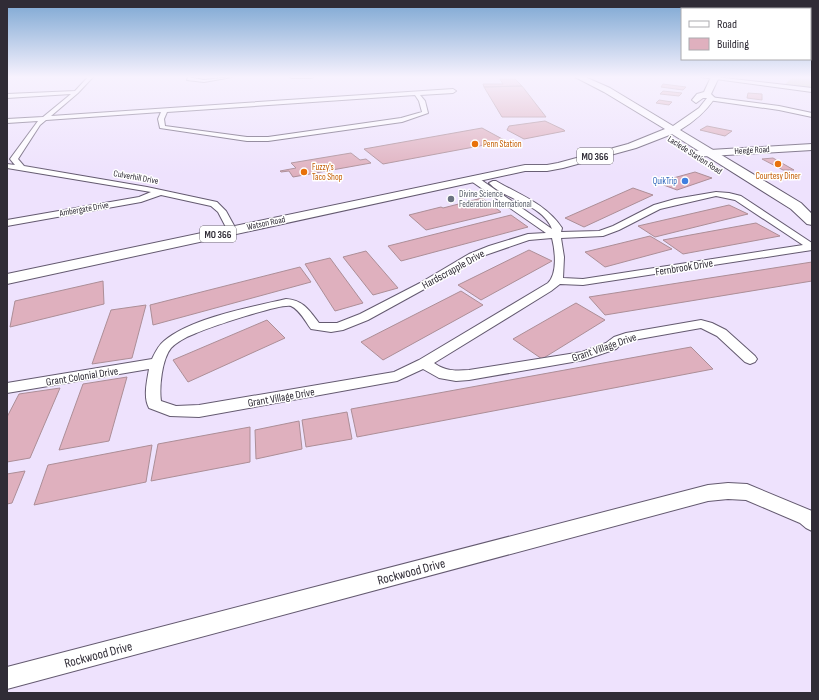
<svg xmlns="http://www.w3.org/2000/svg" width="819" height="700" viewBox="0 0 819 700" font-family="'Sofia Sans Condensed',sans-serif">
<rect width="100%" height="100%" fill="#eee2fd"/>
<path fill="#c5caae" d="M792,78L812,80V88L810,89L784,85Z"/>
<path fill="#dfb0be" stroke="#ac8e97" d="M500,79H515L522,86L484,87L483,84H503Z
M663,84L686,87L683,90L661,87Z
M522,86L546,117H502L484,87Z
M663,91L682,93L679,96L660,94Z
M748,93L762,94V100L747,98Z
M659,100L672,102L669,105L656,103Z
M545,121L564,130L565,131L524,139L507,130L509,126Z
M707,126L732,131L725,136L700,130Z
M482,128L506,141L383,164L364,149Z
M351,153L360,160L366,159L371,163L293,177L289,171L281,172L280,171L296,168L291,163Z
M773,158L794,170H783L762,159Z
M695,172L712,178L677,190L661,184L669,181L666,180Z
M633,188L653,195L584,227L565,218Z
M482,198L501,212L426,230L409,215L441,207L443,208Z
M729,205L748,214L655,237L638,226Z
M511,215L528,227L401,261L388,246Z
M756,223L780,236L683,254L663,240Z
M650,236L672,249L605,267L585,252Z
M529,250L552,261L481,300L458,285Z
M366,251L398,288L373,295L343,257Z
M330,258L363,303L335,311L305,264Z
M812,262V281L605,315L589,297Z
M300,267L311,282L153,325L150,305Z
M103,281L104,304L10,327L15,301Z
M461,291L483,305L383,360L361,342Z
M576,303L605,320L542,359L513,339Z
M146,305L132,358L92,364L111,310Z
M267,320L285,338L188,382L173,360Z
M691,347L713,369L357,437L351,409Z
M127,377L109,441L59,450L83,384Z
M60,388L30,458L7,462V417L19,394Z
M347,412L352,439L306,447L302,420Z
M299,421L302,449L256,459L255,430Z
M250,427V462L151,481L158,444Z
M152,445L146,482L34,505L48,465Z
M25,471L12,503L7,504V474Z"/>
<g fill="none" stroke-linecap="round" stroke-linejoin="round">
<g stroke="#645a70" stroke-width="2">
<path id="street" d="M88,77H93L78,93L51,116L453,89L456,91L453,93L420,95L425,101L428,113L402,122L268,141H247L160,128L158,119L161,112L46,120L40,125L18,159L24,166L147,187L217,202L226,211L237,231L232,234L229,233L218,212L211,206L161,195L141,202L7,226V220L139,197L151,192L7,168V164L15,165L10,159L38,121L7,123V119L43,117L71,94L7,98V94L75,91ZM415,95L419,101L422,112L401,118L268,137H247L165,126L164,119L167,112Z
M188,77L204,80L232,77L204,82L187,80Z
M290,77H313L311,78H292Z
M701,77H715L812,88V92Z
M710,97L779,106L812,113V117L779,110L708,100V98Z
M471,177H477L552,229C543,204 505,200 489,183L493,181H496C520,195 546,204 562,228L561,232L599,231L613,226L654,205L675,199L716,192L729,193L741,196L812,243V250L583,285L560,284L551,291L434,363C445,371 455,371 469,370L582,352L606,343L614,337L626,333L701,320L712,323L726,330L755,356L757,359L755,362L750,364L745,362L717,336L701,328L628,341L622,343L616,349L584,360L469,380L456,381L439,378L423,369L397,381L199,417L170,416L149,408C143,397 147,381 149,369L7,393V383L152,359C155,353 158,346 164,341C191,318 251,307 286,299C303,300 309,310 319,323H337L360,314L420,283L469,254L489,246L528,234L546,233L471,181ZM716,196L735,200L803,245L583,279L563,278L564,257L561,238L603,236L619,230L660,209ZM552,238C555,250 558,273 548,283L419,360L394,372L199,405L176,406L161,401C159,387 162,359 171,348C177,342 186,337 194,334C207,328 281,303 291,306C300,310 305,321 311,329L331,332L343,330L368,320L428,287L477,258L529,240Z
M728,483L747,484L812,511V531L806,528L800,523L746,500L728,499L708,501L7,689V667L708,485Z"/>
</g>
<g stroke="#645a70" stroke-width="2">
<path id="secondary" d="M812,144V150L693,157L688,154L693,151Z"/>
</g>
<g stroke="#645a70" stroke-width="2">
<path id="primary" d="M575,77H585L610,88L673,126L699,108L707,98H703L696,103L692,100L697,94L704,92L711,77H719L711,94L715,98C705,112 695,121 680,130L801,203L812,214V225L807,224L791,209L672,134L636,148L563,168L547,171H525L7,284V274L525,165H547L558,163L628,144L665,129L604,92Z"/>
</g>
<use href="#street" fill="#fff" fill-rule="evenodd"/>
<use href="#secondary" fill="#fff" fill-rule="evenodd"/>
<use href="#primary" fill="#fff" fill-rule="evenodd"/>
</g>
<linearGradient id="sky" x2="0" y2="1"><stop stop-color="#7ba6d2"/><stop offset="0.44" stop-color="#f7f2fe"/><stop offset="1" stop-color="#f7f2fe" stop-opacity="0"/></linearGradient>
<rect width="819" height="175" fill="url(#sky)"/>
<g fill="#e8710a" stroke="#fff" stroke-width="1.5">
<circle cx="475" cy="144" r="4"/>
<circle cx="778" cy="164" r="4"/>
<circle cx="304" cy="172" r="4"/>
</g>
<circle fill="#3f7fe0" stroke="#fff" stroke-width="1.5" cx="685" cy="181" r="4"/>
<circle fill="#6b7280" stroke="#fff" stroke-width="1.5" cx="451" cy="199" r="4"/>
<g text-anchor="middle" stroke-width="3" stroke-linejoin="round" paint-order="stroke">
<g font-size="9" fill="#c56008" stroke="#fff" text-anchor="start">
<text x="483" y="147">Penn Station</text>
<text x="312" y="170">Fuzzy's<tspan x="312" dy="10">Taco Shop</tspan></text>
<text x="778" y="179" text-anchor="middle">Courtesy Diner</text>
</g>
<g font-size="9" fill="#302c36" stroke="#fff">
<text transform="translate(752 150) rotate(-3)" y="3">Heege Road</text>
<text transform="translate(695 155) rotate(33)" y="3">Laclede Station Road</text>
<text transform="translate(136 177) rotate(10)" y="3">Culverhill Drive</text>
<text transform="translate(84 209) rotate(-10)" y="3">Ambergate Drive</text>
<text transform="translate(266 223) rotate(-12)" y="3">Watson Road</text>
</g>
<g font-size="9" fill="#366cbe" stroke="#fff" text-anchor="end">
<text x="677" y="184">QuikTrip</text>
</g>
<g font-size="9" fill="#5b616d" stroke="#fff" text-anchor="start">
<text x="459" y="197">Divine Science<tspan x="459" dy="10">Federation International</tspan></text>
</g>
<g fill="#fff" stroke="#6e6b72" stroke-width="1">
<rect x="577" y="148" width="36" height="16" rx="3"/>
<rect x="200" y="226" width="36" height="16" rx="3"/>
</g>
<g font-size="10" font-weight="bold" fill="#302c36">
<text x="595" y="160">MO 366</text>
<text x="218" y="238">MO 366</text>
</g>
<g font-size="11" fill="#302c36" stroke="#fff">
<text transform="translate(684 267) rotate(-9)" y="4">Fernbrook Drive</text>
<text transform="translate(453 269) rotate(-29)" y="4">Hardscrapple Drive</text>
<text transform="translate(604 347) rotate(-19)" y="4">Grant Village Drive</text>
<text transform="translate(82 376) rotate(-9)" y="4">Grant Colonial Drive</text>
<text transform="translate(281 397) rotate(-10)" y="4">Grant Village Drive</text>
</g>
<g font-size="13" fill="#302c36" stroke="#fff">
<text transform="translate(411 571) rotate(-15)" y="5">Rockwood Drive</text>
<text transform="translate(98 654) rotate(-15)" y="5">Rockwood Drive</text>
</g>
</g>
<rect width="819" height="700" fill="none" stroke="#302c36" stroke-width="16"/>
<rect x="681" y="8" width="130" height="52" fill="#ffffff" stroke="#acabaf"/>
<rect x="689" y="21" width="20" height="6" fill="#ffffff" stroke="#acabaf"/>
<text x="717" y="28" font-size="12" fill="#302c36">Road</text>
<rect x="689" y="38" width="20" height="12" fill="#dfb0be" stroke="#acabaf"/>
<text x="717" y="48" font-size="12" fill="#302c36">Building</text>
</svg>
